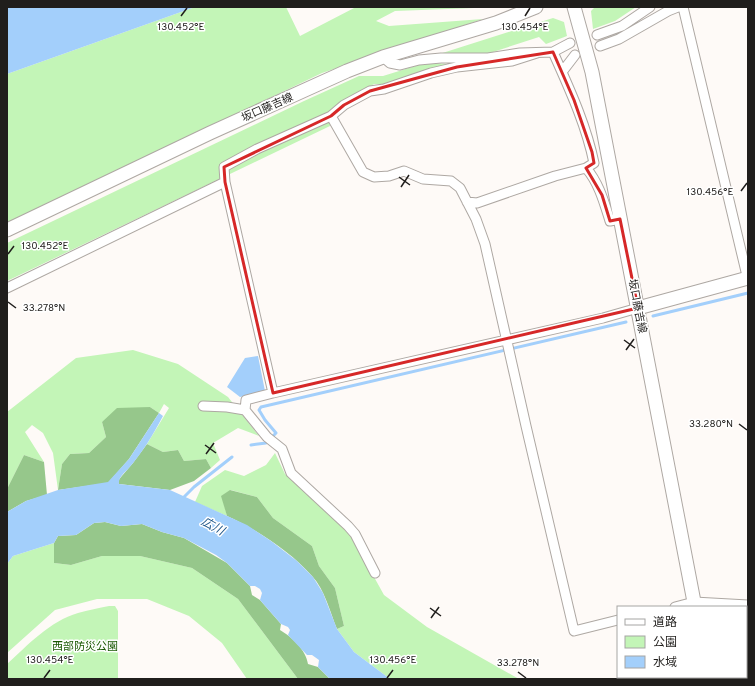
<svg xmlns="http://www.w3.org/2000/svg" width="755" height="686" viewBox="0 0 755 686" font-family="Overpass,'Noto Sans JP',sans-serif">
<rect width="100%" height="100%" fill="#fefaf7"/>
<path fill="#c3f5b7" d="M195,7H286L300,36L356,7H501L395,11L376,21L389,26L483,19L322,73L7,224V74Z
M595,7H636L615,21L593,29L591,11Z
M553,18L564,22L567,36L546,44L539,37L490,53L433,56Z
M425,63L452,64L395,84H374L329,111L330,126L7,281V243L304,101L359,76H383Z
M133,350L178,364L228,397L259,436L238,428L213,443L220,460L211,468L206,459L184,461L178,450L163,452L147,444L169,408L164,404L159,413L150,407L102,422L106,437L89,453L70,454L62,464L58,490L53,453L43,433L32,425L25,432L44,462L24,455L7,489V412L76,358Z
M275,453L285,474L348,530L384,595L427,627L519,679H390L354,652L337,629L344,626L335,588L319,566L312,546L273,518L257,497L231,490L222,496L227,516L195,502L202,486L225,470L244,476L266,465Z
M54,543V563L71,565L102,556H140L192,568L238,599L298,679H247L222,643L189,616L147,599H97L55,610L7,653V564L13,556Z
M109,606H115L118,611V679H7V664C28,645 50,621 78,613C88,610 99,608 109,606Z"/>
<path fill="#96c78b" d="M150,407L159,413L129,459L108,483L58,490L62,464L70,454L89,453L106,437L102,422L117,408Z
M147,444L163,452L178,450L184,461L206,459L211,468L194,481L170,490L119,484L118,481L121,477L133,463Z
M24,455L44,462L47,495L26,501L7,512V489Z
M230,490L257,497L273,518L312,546L319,566L335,588L344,626L337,629C330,612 325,590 312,576C291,552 256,529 227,516L221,496Z
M105,522L121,526L142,524L162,532L184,538L227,563L250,586L252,595L260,600L281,624L280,630C292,637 306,650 308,664L318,667L330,679H298L238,599L192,568L140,556H102L71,565L54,563V543L58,536L76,535L94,523Z"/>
<path fill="#a3cffb" d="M7,7H195L7,74Z
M258,356L265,391L240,397L227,387L245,358Z
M159,413L163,416C153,435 142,453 128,469C124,473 118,478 119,484L170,490L247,525L271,541L297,561L313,577L323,593L337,629L354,652L390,679H330L318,667L319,660L312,655H307L288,635L290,630L288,627L281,624L260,600L262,593L260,589L255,586H250L227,563L216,555L184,538L162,532L142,524L121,526L105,522L94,523L76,535L58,536L54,543L13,556L7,564V512L26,501L58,490L108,482L129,459Z"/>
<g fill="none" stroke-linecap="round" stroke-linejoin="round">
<path stroke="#a3cffb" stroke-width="3" d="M653,316L748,293
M251,445L266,443L276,433L265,420L259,410L261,407L626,322
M181,500L194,487L232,457"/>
<g stroke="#aea8a3" stroke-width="11">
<path id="street" d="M683,7L748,280
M597,35L622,26L650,7
M600,46L619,39L668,11L678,7
M383,57L390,63L400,65L419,60L441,58H488L520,53L553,52L570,43
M562,72L575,55
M331,116L363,172L374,177L389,176L404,171L423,179L451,181L460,188L476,219L485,244L526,426L574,631L618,620
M586,168C599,183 604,202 610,221L620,219
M225,182L224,167L257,149L331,116L344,105L370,91L384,89L431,73L457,67L512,61L537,53
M467,202L477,203L555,176L586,168L594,163C586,124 569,88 553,52
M7,288L225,182L273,393L603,318L638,308
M203,406L227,407L245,410L267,437L282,449L291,473L348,526L355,534L375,573
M245,410L246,400L273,393
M675,607L694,602L748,605"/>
</g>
<g stroke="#aea8a3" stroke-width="15">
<path id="secondary" d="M574,7L592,72L695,607
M7,230L210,133L347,71L383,57L496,23L536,7
M638,308L748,278
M699,677V679"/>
</g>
<use href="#street" stroke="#fff" stroke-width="9"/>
<use href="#secondary" stroke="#fff" stroke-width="13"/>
</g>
<path fill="none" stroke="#d62828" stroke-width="3" stroke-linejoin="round" d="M553,52L574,100L592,152L594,163L586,168L602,195L610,221L620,219L638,308L273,393L225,182L224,167L331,116L344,105L370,91L457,67Z"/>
<path fill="none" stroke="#201e1c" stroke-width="1.5" d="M181,16L187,8M525,16L530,8M399,177L410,185M401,187L409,175M741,191L747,183M8,254L14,246M8,302L16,308M624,340L635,348M626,350L634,339M739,424L747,430M205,445L216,453M206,454L214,443M430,608L441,616M431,618L439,607M518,672L526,678M44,678L50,670M387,678L393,670"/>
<g text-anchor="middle" stroke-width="3" stroke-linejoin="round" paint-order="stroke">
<g font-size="11" fill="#201e1c" stroke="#fff">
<text transform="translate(267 107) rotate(-24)" y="4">坂口藤吉線</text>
<text transform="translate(638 306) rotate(79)" y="4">坂口藤吉線</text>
</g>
<g font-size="11" fill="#195802" stroke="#fff">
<text x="85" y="650">西部防災公園</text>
</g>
<g font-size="12" font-style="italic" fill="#1c5487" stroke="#fff">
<text transform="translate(213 526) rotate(29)" y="4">広川</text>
</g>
</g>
<g font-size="10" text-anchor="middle" fill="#201e1c" stroke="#fff" stroke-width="3" stroke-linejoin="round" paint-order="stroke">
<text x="181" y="30">130.452°E</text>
<text x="525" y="30">130.454°E</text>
<text x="710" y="195">130.456°E</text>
<text x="45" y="249">130.452°E</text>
<text x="44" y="311">33.278°N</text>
<text x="711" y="427">33.280°N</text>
<text x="50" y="663">130.454°E</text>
<text x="393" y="663">130.456°E</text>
<text x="518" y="666">33.278°N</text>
</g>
<rect width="755" height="686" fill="none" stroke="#201e1c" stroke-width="16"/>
<rect x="617" y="606" width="130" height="72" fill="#ffffff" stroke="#a6a5a4"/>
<rect x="625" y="619" width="20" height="6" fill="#ffffff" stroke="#a6a5a4"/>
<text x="653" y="626" font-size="12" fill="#201e1c">道路</text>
<rect x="625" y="636" width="20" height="12" fill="#c3f5b7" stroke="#a6a5a4"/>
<text x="653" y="646" font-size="12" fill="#201e1c">公園</text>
<rect x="625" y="656" width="20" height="12" fill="#a3cffb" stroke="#a6a5a4"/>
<text x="653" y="666" font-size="12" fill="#201e1c">水域</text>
</svg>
